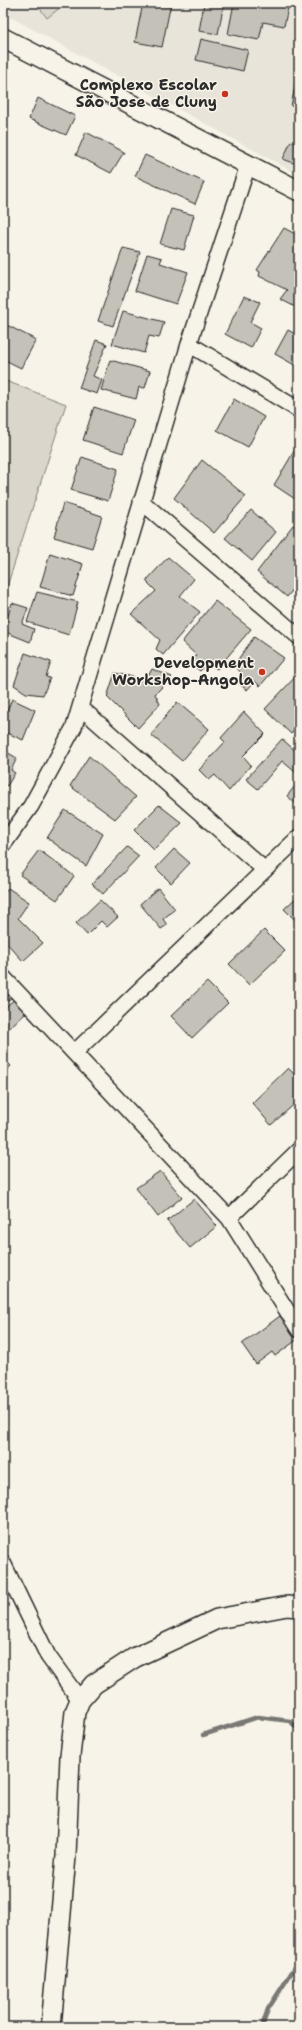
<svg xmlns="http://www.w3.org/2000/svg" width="302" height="2030" viewBox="0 0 302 2030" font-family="'Shantell Sans',sans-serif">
<rect width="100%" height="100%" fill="#f7f3e8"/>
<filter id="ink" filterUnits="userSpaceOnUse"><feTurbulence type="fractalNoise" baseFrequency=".025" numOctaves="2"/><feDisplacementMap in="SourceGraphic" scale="8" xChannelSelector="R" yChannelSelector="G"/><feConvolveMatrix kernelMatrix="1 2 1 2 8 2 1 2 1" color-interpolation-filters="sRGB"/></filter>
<g filter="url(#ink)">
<path fill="#e8e4da" d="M3,3H299V175L3,13Z"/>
<path fill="#dad6cc" stroke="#82807c" d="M36,3H66L47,18Z
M6,381L66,404L3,599V386Z"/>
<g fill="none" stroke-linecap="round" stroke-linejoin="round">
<path stroke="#7a7874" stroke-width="4.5" d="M203,1735L258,1717L290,1721L299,1730
M262,2027L268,2009L299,1961"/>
</g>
<path fill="#c4c1b9" stroke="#2b2b2b" d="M143,3H171L162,47L135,42Z
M204,3H224L218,34L199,31Z
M234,3H289L284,26L263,22L259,40L228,34Z
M201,39L248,50L243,71L196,60Z
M299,65V107L291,106Z
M38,98L75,116L66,135L29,119Z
M86,132L124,152L111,173L76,155Z
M291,141L299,145V165L283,159Z
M145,155L204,182L195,204L135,176Z
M171,209L194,215L184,250L160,244Z
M284,228L299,236V309L280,299L287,290L259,276L260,272L257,270Z
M123,248L140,252L113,326L98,321Z
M147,254L162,258L160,263L188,272L176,304L135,291Z
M244,296L260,302L250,322L261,328L251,348L225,334Z
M123,311L164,322L159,338L149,336L144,353L112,344Z
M3,323L36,340L21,368L3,359Z
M288,330L299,336L298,367L275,354Z
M96,340L107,344L93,376L102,380L97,394L79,388Z
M110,360L150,371L145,388L139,387L136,399L101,390Z
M234,399L264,417L248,447L217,430Z
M94,407L134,420L123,453L83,440Z
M299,443V493L295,499L274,485Z
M82,457L118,469L108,501L71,490Z
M202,460L246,496L214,533L174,498Z
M63,503L102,516L92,548L54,537Z
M251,510L276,532L252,561L225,538Z
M293,525L299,530V582L287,597L257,572Z
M50,553L83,564L73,596L40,587Z
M168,557L194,579L180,596L200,612L163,655L156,649L160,640L131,614L156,591L146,581Z
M37,592L78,602L69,635L27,622Z
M215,601L251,629L217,669L208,663L200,671L191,664L196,655L182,642Z
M12,603L28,608L22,624L34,629L30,642L3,631Z
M254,637L284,658L260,686L255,681L247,690L238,683L243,675L234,665Z
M25,653L51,662L46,677L50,678L43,695L26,693L14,685Z
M152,669L172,677L155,694L160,704L138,728L107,697L115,673L146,680Z
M299,673V725L291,734L265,709Z
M12,699L35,710L23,740L3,731V712L6,713Z
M177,702L209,729L182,761L151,735Z
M244,712L265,734L243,756L251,765L229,791L215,775L209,780L199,770L225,742L221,738Z
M282,739L299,754V775L282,761L258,789L246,779Z
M3,750L17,758L11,770L15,773L7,786L3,784Z
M89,756L136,797L115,819L70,786Z
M299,781V806L287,796Z
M159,805L182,823L154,850L134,830Z
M65,810L103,834L86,866L47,838Z
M127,847L139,856L103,894L92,884Z
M174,849L190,863L171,883L156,868Z
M39,850L74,876L57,900L20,875Z
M8,888L29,902L18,918L43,943L23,961L3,939V895Z
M158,888L175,909L163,919L167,925L161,929L140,904Z
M299,895V924L284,909Z
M100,900L118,917L107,927L101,921L87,935L76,923Z
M264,930L285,951L249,985L229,964Z
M207,982L228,1003L192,1038L171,1016Z
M3,988L12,997L3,1005Z
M16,998L27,1011L5,1032L3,1030V1009Z
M3,1058L11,1066L3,1074Z
M288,1068L299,1079V1100L271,1125L252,1103Z
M160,1171L182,1197L158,1217L136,1188Z
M194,1199L217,1226L190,1248L167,1221Z
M280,1316L298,1339L275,1356L272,1352L256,1364L242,1344Z"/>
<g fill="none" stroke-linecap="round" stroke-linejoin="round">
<g stroke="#2b2b2b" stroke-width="18">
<path id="minor" d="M189,344L299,410
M141,501L299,637
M80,707L265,870
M3,845L31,806L74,727L189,344L248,165
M3,977L229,1218L299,1330
M75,1052L299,837
M229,1218L299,1150
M3,1563L48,1656L80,1700"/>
</g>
<g stroke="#2b2b2b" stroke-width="22">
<path id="tertiary" d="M3,38L299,191
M51,2027L66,1856L70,1756L75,1712L80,1700L94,1684L134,1658L217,1619L287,1606L299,1607"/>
</g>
<use href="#minor" stroke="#f7f3e8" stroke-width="15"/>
<use href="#tertiary" stroke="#f7f3e8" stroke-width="19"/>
</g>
</g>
<g fill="#c8321e" stroke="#f7f3e8" stroke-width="1.5">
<circle cx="225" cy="94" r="4"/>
<circle cx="262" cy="672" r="4"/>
</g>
<g text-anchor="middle" stroke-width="3" stroke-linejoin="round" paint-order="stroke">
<g font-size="15" font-weight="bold" fill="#2b2b2b" stroke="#f7f3e8" text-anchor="end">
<text x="217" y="90">Complexo Escolar<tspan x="217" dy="17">São Jose de Cluny</tspan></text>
<text x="254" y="668">Development<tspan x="254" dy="17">Workshop-Angola</tspan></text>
</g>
</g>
<rect width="302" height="2030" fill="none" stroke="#f7f3e8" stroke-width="16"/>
<rect x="8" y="8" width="286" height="2014" fill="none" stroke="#2b2b2b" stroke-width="1.5" filter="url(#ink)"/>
</svg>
